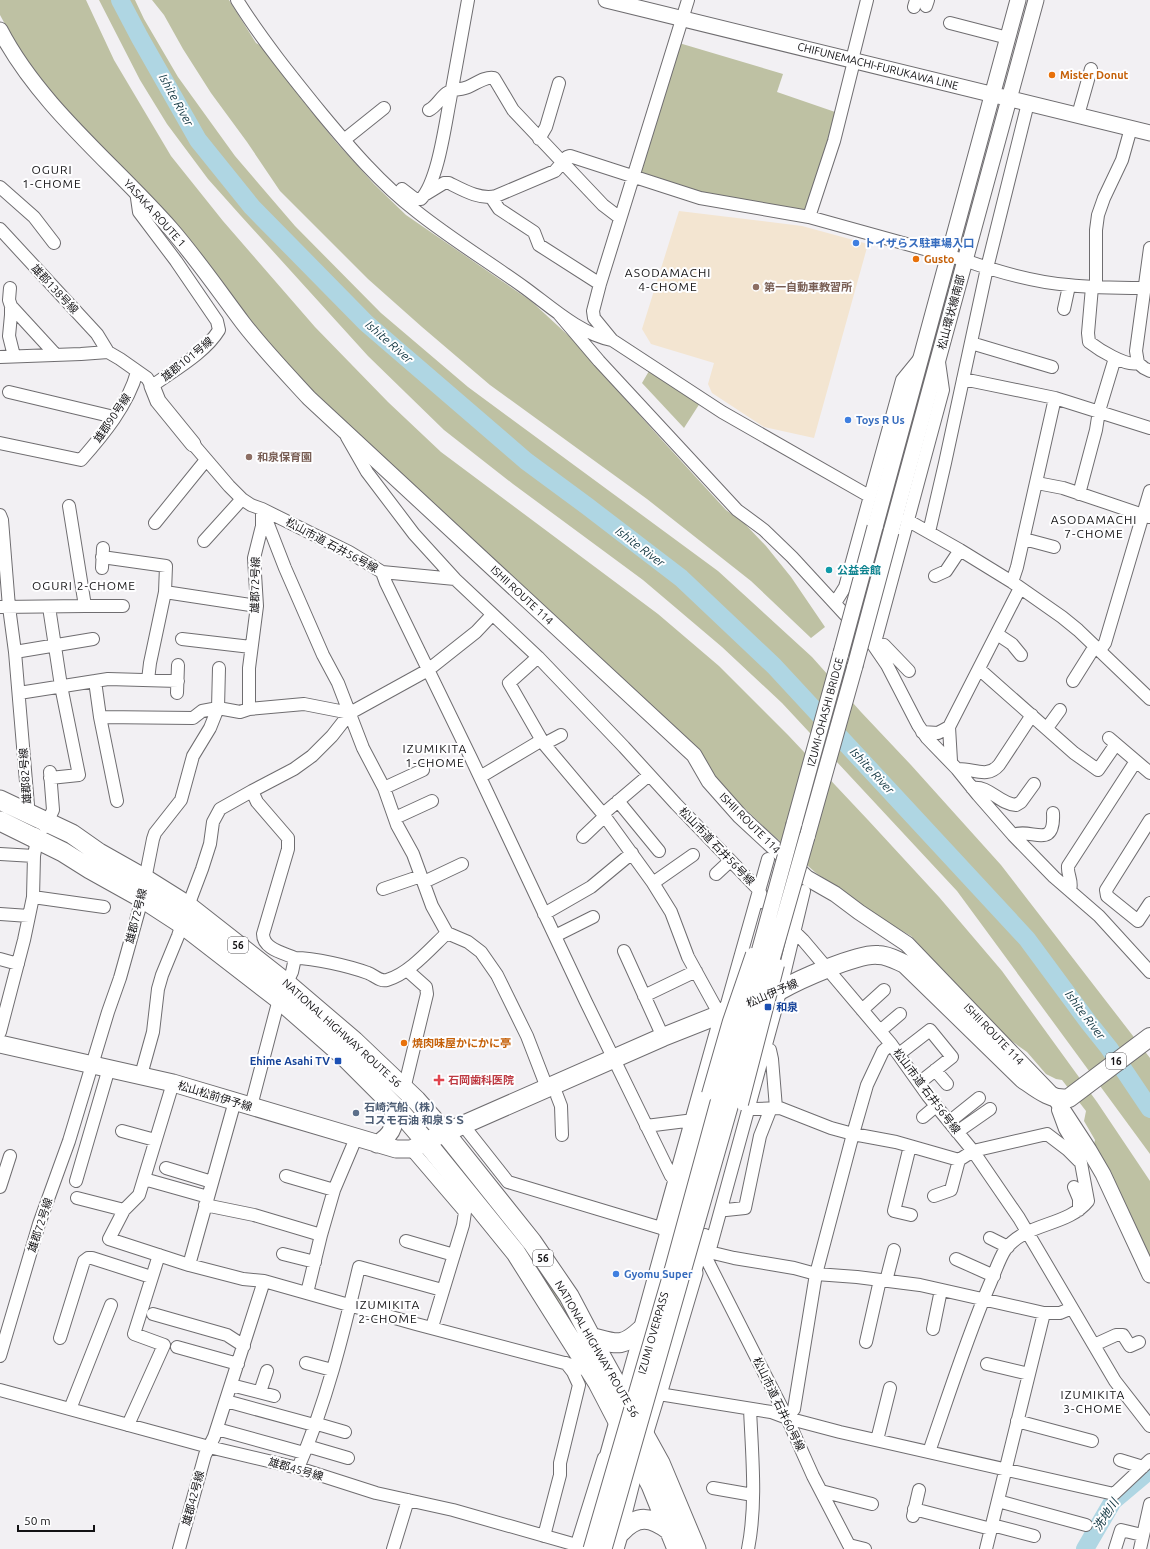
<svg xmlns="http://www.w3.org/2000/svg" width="1150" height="1549" viewBox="0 0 1150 1549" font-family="Ubuntu,'Noto Sans JP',sans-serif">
<rect width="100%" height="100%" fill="#f2f0f3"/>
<path fill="#f3e5d1" d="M679,211L802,226L868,244L814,438L764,427L712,393L708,384L714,363L651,344L642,329Z"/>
<path fill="#bec1a3" d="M0,0H86L114,60L171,156L223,221L315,327L388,402L441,452L658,614L719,666L788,735L868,820L939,897L1002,971L1097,1102L1150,1181V1258L1094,1144L1095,1140L1084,1121L1086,1111L1062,1080L1056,1079L1046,1074L1027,1052L1006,1037L959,988L911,936L873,914L838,888L816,873L765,828L319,401L69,116L24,59L0,15Z
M99,0H135L144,19L178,77L235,156L295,226L381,313L468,387L718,571L812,657L861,712L911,765L1001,865L1150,1058V1154L957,891L782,703L722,647L643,580L513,484L444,430L368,356L241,216L208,179L167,124L140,80Z
M152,0H229L256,43L265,48L299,96L336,142L374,184L406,215L531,301L571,338L661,439L726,510L744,523L766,546L791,577L825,627L811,638L751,581L647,499L490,385L422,327L368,279L280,191L247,142L211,93L183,49L164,15Z
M679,43L783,74L777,92L838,113L806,209L802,211L712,196L643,174L641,169Z
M649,371L700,403L684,428L642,383Z
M488,1197L543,1273L602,1374L487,1198Z"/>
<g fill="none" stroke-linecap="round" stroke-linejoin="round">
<path stroke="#afd6e3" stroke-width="18" d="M120,0L140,38L198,140L252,207L366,323L526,461L587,506L681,578L774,666L1027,939L1089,1023L1109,1048L1150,1109
M1085,1549L1113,1501L1150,1470"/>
<g stroke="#6f6d70" stroke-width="14">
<path id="minor" d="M237,0C262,40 292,77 322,114C351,149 380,183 416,211C451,239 489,262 525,288C551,307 580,334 612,340
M688,0L600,284L593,311L594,318L612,340L722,412L869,496
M926,6L928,0
M914,7L916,0
M950,23L1008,38
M852,60L867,0
M429,110C436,107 440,98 447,93C452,89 461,90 468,87C475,84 486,76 494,78L513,110L603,205L620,218
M1078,115L1091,69
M539,139L546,127L559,83
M344,140L384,108
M0,187L34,217L54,243
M402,189L415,199H421C438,181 445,125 450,100C456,67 462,33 468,0
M426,194L444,183H449C463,190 480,200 496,196L555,171L567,157L570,156L700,198L809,217L964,260C998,272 1033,282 1068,285C1093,288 1119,288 1144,288L1150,284
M491,197L499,209L534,232L539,245L600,284
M809,217L834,141L854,61
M0,229L97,334L108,352
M1150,248L1136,351L1138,363L1144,368L1150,371
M1092,287L1088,333L1089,342C1098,349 1126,367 1138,363
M1096,287V230L1098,215L1104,198L1122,160L1131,128
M10,288L9,300L11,306V315L9,336L14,356
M11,306L56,355
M1064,309L1069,286
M559,314L599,361L737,510L764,530L792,557L874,646L887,665L918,725L927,738L957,769L978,795L1013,835L1054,877L1099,916L1150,972
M971,343L1052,367
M0,357L81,354L108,352L120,359L147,378L152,386C174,370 205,353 219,330L217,321L176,261L139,212L136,191
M963,379L1055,398L1150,428
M9,392L114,417
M347,437L367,472L414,534L455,579
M0,443L81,460C103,435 128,405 137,372
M193,444L229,486L242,499L251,505L262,509L349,552L382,572L455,579L538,657L624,747L676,804L755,886L759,890L764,902L803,940L891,1044L928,1096L973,1151L1019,1218L1115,1381L1150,1426
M1037,483L1063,488L1149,517
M1079,494L1096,430L1099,411L1115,358
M264,514L285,568L323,655L338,683L363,748L384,788L397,825L413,854L432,906L447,933L468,942L481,952L497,975L527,1036L544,1080L556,1093L561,1106L562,1135
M0,515L2,520L9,607L15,652L29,817
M907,520L960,550L1012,582L1062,617L1078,630L1150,699
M155,523L206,460
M929,532L945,463L987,268L1028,103
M1024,539L1054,547
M204,541L242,499
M102,557L166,566L165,592L257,606
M102,568L103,548
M382,572L386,583L471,758L586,1002L671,1176L675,1177
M935,576L946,571L960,550
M1012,582L1017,567L1055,398
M835,603L845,587L902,380L920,358
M85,606H123
M0,607L85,606L69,506
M49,607L61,686L79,775L50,778
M997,634L1012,644L1021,655
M182,639L251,647
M874,646L943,390L939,362
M877,650L884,645L909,671
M1100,650L1105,643L1150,491
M15,652L93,639
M538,657L509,683L544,744L603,814L653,883L671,912L688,957L716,1008L721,1014
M979,669L1074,753L1098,770L1116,744
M148,680L150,663L165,592
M95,681L100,717L117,801
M1073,681L1095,646
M19,693L108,679L178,681
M177,693L178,665
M249,709L304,704L350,713
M100,717L193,718L202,711L218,708L219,668
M1047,728L1060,710
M922,732L938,733L949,727
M1109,738L1150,773
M544,744L561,735
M951,761L949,727L1020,588
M957,769C973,768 987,779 999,765L1032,715
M480,777L542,740
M384,788L423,770
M972,788C989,785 999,804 1016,805L1021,802L1034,784
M618,801L659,851
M603,814L649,775
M395,818L432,801
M1150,820L1106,890L1107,896L1138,921L1150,903
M45,827L53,810L50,772
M1013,835C1031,827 1055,851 1053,813
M583,837L604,817
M0,854L34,856
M716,874L730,861
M424,882L462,864
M653,883L693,855
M383,889L421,876
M1070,890C1073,881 1067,875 1068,866L1136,761
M804,891L776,1008L707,1260L787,1418L813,1476L851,1549
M33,897L104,907
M0,914L29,916
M544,914L591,887L632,853
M555,936L593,917
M624,951L663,1037
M295,958C314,958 349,966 368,973C374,975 380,982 387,980C409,974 431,948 447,933
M0,959L18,964
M644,996L696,971
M862,1010L884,990
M880,1031L900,1014
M0,1032L24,940L33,897L34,856L37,839L35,834
M765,1049L770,1050L772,1059L776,1108
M899,1054L930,1030L952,1057L919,1083
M935,1070L947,1084
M141,1075L153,1032L158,989L162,975L178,936L188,906L202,869L210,844L213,822L220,809L252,791L294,769L312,756L332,736L350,713L428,670L476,632L492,615
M173,1083L139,1195L124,1210L109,1239L189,1265
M404,1089L427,994L426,987L408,971
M235,1101L189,1265L243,1279L264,1281L416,1324L572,1365L590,1371
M251,1106L279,999L292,972L295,958C284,953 263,949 263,934L288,849V838L257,802L252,791
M749,1108L755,1109L780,1108L831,1128L853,1134L896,1142L959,1160L973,1151L1047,1134L1068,1150L1079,1161
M923,1117L936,1106
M949,1122L979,1098
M463,1125L508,1182L661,1228L668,1232L672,1226L708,1094
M646,1126L686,1121L691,1122
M122,1131L155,1140
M957,1132L990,1109
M910,1146L894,1211L911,1215
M411,1149L465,1212L463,1225L432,1327
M166,1168L212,1182
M286,1176L334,1190
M144,1179L208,1197
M76,1181L109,1068
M0,1187L10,1156
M1074,1187L1079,1199V1210
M934,1196L951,1190L959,1160
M77,1198L124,1210
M205,1205L254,1215L321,1235
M721,1209L726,1210L745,1208L760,1136L771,1108
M661,1228L721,1014L727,1004L768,859
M990,1238L1008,1247
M406,1241L454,1255
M709,1252L734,1258L794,1268L816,1274L857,1277L920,1285L1044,1313H1060L1072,1308
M283,1254L315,1262
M956,1259L994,1276
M695,1273L705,1235
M886,1281L894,1250
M307,1293L321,1235L334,1190L356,1138
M153,1314L227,1335L244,1346
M933,1329L941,1290
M60,1338L84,1261L88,1258H92L151,1277
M866,1342L880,1280
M1094,1345L1116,1335H1123L1130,1346L1139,1342
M177,1347L238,1364
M0,1356L39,1224L69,1141L108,1012L120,978L139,910L153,839L155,833L181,800L193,756L210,728L218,708L240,712L249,709V668L257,606L254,558L262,526V509
M306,1363L332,1370
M987,1364L1029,1374
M231,1385L274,1396
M0,1390L209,1447L298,1468L376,1493L453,1510L587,1548
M260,1392L267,1371
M622,1398L641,1331
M226,1401L314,1425
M70,1409L111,1305
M787,1418L794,1409L816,1274L853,1134L867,1085L883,1051L891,1044
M1017,1421L1092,1441
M314,1423L345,1432
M128,1425L164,1345L134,1334L159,1255
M217,1429L304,1453
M645,1440L659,1394L771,1412L787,1418L840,1432L1114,1494L1150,1460
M877,1440L890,1388
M307,1446L348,1458
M929,1452C948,1397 966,1340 989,1286C994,1275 999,1259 1005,1250C1025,1222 1067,1227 1088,1201L1079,1152L1065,1129L1058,1110
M605,1459L617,1416
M1120,1460L1143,1467
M298,1468C326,1404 343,1335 359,1267L442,1290
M713,1488L753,1495
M821,1491L872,1504
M998,1501L1086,1525
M914,1509L991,1529
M913,1516L919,1490
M992,1525L1034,1536
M621,1532L639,1461
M544,1536L560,1475V1463L579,1385L573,1372L566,1363
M849,1545L865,1549
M179,1549L205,1455L214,1437L264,1281
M393,1549L408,1500
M748,1549C757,1504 752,1455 750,1409
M986,1549L1044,1313
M1115,1549L1121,1530L1142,1535
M1140,1549L1150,1504"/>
</g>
<g stroke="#6f6d70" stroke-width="17">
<path id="tertiary" d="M606,0L1150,133
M0,30C40,107 114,164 171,229C197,259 219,291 243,323C263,349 286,373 309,398L694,755L709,781L740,816L807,878L835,894L859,912L907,944L1055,1098L1089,1150L1103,1174L1150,1275
M152,386L158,401L193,444
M875,527L1018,0
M891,532L1036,0
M794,824L841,653
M807,837L855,666
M641,1330L668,1232
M659,1394L695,1273
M577,1549L605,1459
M616,1549L621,1532"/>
</g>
<g stroke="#6f6d70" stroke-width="19">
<path id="secondary" d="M0,1044L173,1083L396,1149H411L426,1142
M377,1144C395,1133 396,1123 392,1104"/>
</g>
<g stroke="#6f6d70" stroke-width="20">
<path id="primary" d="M431,1139L663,1037L779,991C798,980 858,953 878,955C888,955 896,960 905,964L1023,1079C1036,1088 1051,1101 1069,1098L1150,1037"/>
</g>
<g stroke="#6f6d70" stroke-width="21">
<path id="trunk" d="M0,800L72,834L99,853L145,879L188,906L286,983L354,1041L416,1100L445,1133L532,1242L569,1296L598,1351L660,1463L696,1549
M0,821L63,852L90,869L142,898L182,924L279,999L343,1055L402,1114L426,1142L516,1253L598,1383L651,1485L677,1549
M590,1337C615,1343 621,1349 641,1330
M621,1532C638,1514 651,1517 669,1530"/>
</g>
<use href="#minor" stroke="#fff" stroke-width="12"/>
<use href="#tertiary" stroke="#fff" stroke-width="15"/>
<use href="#secondary" stroke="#fff" stroke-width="17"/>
<use href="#primary" stroke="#fff" stroke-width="18"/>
<use href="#trunk" stroke="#fff" stroke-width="19"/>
<g stroke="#6f6d70" stroke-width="14" stroke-linecap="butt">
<path id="minor-bridge" d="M708,1094L729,1021L752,954
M742,1104L778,965"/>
</g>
<g stroke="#6f6d70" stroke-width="17" stroke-linecap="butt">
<path id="tertiary-bridge" d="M841,653L875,527
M855,666L891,532
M591,1549L673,1267L794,824
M604,1549L807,837"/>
</g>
<use href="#minor-bridge" stroke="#fff" stroke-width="12"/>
<use href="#tertiary-bridge" stroke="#fff" stroke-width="15"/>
</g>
<g fill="#e8710a" stroke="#fefeff" stroke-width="1.5">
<circle cx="1052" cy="75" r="4"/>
<circle cx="916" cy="259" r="4"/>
<circle cx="404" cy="1043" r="4"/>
</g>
<g fill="#3f7fe0" stroke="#fefeff" stroke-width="1.5">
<circle cx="856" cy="243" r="4"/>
<circle cx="848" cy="420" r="4"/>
<circle cx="616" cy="1274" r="4"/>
</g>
<g fill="#8d6e63" stroke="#fefeff" stroke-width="1.5">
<circle cx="756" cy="287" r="4"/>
<circle cx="249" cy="457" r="4"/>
</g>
<circle fill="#0f9aa8" stroke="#fefeff" stroke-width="1.5" cx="829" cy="570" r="4"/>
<g fill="#1a4fb4" stroke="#fefeff" stroke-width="1.5">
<rect x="764" y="1003" width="8" height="8" rx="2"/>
<rect x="334" y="1057" width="8" height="8" rx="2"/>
</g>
<path fill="#e0444e" stroke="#fefeff" stroke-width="1.5" d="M437 1074h4v4h4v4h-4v4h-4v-4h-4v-4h4z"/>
<circle fill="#5c6f8a" stroke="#fefeff" stroke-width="1.5" cx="356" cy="1113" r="4"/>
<g text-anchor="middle" stroke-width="4" stroke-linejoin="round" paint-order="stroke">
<g fill="#fefeff" stroke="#5a595a" stroke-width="1">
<rect x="228" y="937" width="20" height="16" rx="3"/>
<rect x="1106" y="1053" width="20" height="16" rx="3"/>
<rect x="533" y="1250" width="20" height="16" rx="3"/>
</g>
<g font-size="10" font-weight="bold" fill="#131214">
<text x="238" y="949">56</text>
<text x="1116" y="1065">16</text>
<text x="543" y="1262">56</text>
</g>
<g font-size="11" fill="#131214" stroke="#fefeff">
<text transform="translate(878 66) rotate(14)" y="4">CHIFUNEMACHI-FURUKAWA LINE</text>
<text transform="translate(155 213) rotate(48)" y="4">YASAKA ROUTE 1</text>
<text transform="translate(55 289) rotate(47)" y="4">雄郡138号線</text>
<text transform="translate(951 312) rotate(-75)" y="4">松山環状線南部</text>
<text transform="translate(187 359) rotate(-39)" y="4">雄郡101号線</text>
<text transform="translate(112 418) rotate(-56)" y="4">雄郡90号線</text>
<text transform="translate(332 545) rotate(28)" y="4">松山市道 石井56号線</text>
<text transform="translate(255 585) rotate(-89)" y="4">雄郡72号線</text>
<text transform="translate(522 595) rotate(43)" y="4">ISHII ROUTE 114</text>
<text transform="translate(825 712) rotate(-75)" y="4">IZUMI-OHASHI BRIDGE</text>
<text transform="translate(25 776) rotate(-94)" y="4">雄郡82号線</text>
<text transform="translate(750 823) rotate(45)" y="4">ISHII ROUTE 114</text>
<text transform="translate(717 846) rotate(46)" y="4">松山市道 石井56号線</text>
<text transform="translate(136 916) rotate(-76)" y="4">雄郡72号線</text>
<text transform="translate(772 993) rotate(-23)" y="4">松山伊予線</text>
<text transform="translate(342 1033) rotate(42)" y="4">NATIONAL HIGHWAY ROUTE 56</text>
<text transform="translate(994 1034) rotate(46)" y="4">ISHII ROUTE 114</text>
<text transform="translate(927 1091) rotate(53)" y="4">松山市道 石井56号線</text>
<text transform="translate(215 1096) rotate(17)" y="4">松山松前伊予線</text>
<text transform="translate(40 1225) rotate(-72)" y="4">雄郡72号線</text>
<text transform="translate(653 1333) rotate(-74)" y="4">IZUMI OVERPASS</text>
<text transform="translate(597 1349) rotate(60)" y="4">NATIONAL HIGHWAY ROUTE 56</text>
<text transform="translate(779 1404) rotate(64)" y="4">松山市道 石井60号線</text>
<text transform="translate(296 1469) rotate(16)" y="4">雄郡45号線</text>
<text transform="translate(193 1498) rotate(-75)" y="4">雄郡42号線</text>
</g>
<g font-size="11" font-weight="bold" fill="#c56008" stroke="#fefeff" text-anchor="start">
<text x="1060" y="79">Mister Donut</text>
<text x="924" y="263">Gusto</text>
<text x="412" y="1047">焼肉味屋かにかに亭</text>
</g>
<g font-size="11" font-weight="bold" fill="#366cbe" stroke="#fefeff" text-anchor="start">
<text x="864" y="247">トイザらス駐車場入口</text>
<text x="856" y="424">Toys R Us</text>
<text x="624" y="1278">Gyomu Super</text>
</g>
<g font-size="11" font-weight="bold" fill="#785e54" stroke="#fefeff" text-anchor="start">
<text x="764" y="291">第一自動車教習所</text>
<text x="257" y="461">和泉保育園</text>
</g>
<g font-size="11" font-weight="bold" fill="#0d838f" stroke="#fefeff" text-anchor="start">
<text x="837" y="574">公益会館</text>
</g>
<g font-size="11" font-weight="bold" fill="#164399" stroke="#fefeff" text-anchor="start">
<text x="776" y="1011">和泉</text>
<text x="330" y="1065" text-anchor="end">Ehime Asahi TV</text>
</g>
<g font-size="11" font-weight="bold" fill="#be3a42" stroke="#fefeff" text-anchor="start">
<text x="448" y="1084">石岡歯科医院</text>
</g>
<g font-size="11" font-weight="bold" fill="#4e5e75" stroke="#fefeff" text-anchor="start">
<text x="364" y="1111">石崎汽船（株）<tspan x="364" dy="13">コスモ石油 和泉ＳＳ</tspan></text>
</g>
<g font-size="12" font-style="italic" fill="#103540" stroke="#fefeff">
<text transform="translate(176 100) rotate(61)" y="4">Ishite River</text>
<text transform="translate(389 342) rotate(41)" y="4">Ishite River</text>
<text transform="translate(640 547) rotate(37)" y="4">Ishite River</text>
<text transform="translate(872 771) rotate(47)" y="4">Ishite River</text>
<text transform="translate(1085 1015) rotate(53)" y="4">Ishite River</text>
<text transform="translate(1106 1515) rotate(-57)" y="4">洗地川</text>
</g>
<g font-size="12" letter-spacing="1" fill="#131214" stroke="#fefeff">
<text x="52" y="174">OGURI<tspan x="52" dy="14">1-CHOME</tspan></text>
<text x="668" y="277">ASODAMACHI<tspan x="668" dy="14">4-CHOME</tspan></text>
<text x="1094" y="524">ASODAMACHI<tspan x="1094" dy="14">7-CHOME</tspan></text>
<text x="84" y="590">OGURI 2-CHOME</text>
<text x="435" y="753">IZUMIKITA<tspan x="435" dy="14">1-CHOME</tspan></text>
<text x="388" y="1309">IZUMIKITA<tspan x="388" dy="14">2-CHOME</tspan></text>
<text x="1093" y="1399">IZUMIKITA<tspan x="1093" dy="14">3-CHOME</tspan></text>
</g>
</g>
<path d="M18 1525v6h76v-6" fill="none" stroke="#131214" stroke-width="2"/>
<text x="24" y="1525" font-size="12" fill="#131214" stroke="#fefeff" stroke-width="3" paint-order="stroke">50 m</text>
</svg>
